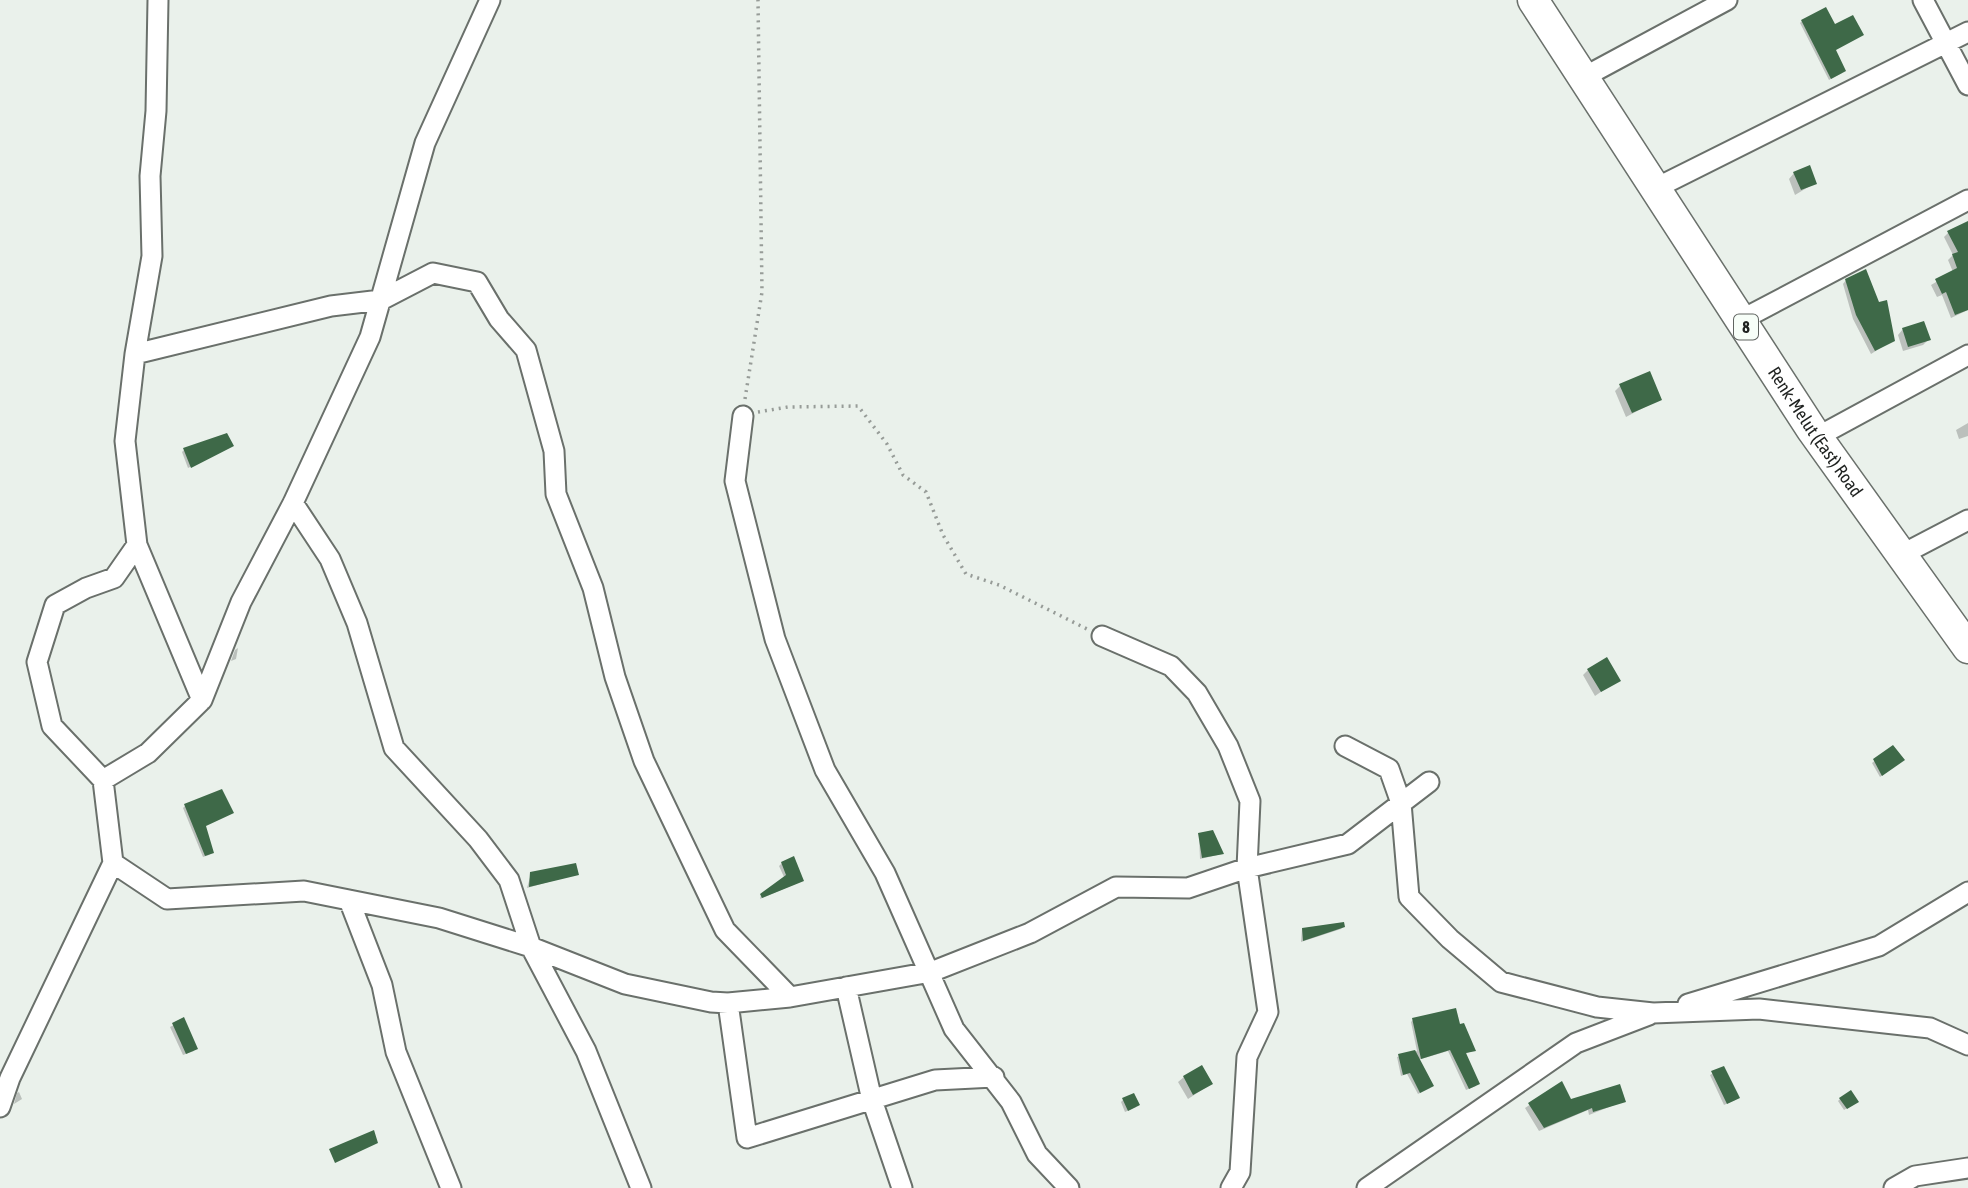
<svg xmlns="http://www.w3.org/2000/svg" width="1968" height="1188" viewBox="0 0 1968 1188" font-family="'Asap Condensed',sans-serif">
<rect width="100%" height="100%" fill="#eaf1eb"/>
<path fill="#0003" d="M1802,21L1834,51L1842,73L1829,80L1800,23Z
M1794,173L1815,183L1795,195L1789,179Z
M1968,231V310L1951,318L1942,295L1937,297L1931,285L1953,272L1948,260L1953,255L1944,237L1948,233Z
M1846,280L1893,340L1871,354L1853,319L1843,284Z
M1903,329L1929,339L1923,345L1903,351L1898,335Z
M1620,386L1660,399L1626,417L1615,391Z
M1968,423V436L1959,439L1956,430Z
M229,448L188,468L182,452L184,450Z
M238,648L236,659L231,661L235,650Z
M1588,670L1618,680L1595,696L1583,675Z
M1892,747L1900,762L1880,777L1872,763Z
M185,806L204,826L212,852L209,855L203,857L183,808Z
M1199,835L1222,854L1200,859Z
M782,863L802,881L760,899L761,895L784,877L779,866Z
M531,874H577L527,888Z
M1343,927L1341,929L1301,942L1302,929Z
M183,1020L194,1051L183,1055L170,1027Z
M1413,1020L1459,1027L1474,1050L1465,1054L1476,1086L1466,1090L1448,1051L1418,1060L1430,1088L1418,1094L1407,1074L1401,1076L1397,1057L1417,1051L1411,1022Z
M1723,1068L1735,1100L1724,1105L1710,1075Z
M1184,1077L1211,1084L1188,1099L1178,1082Z
M1561,1084L1570,1101H1624L1589,1115L1588,1110L1539,1131L1525,1108Z
M19,1092L22,1099L14,1104L17,1093Z
M1840,1099L1854,1104L1844,1110L1838,1101Z
M1123,1100L1136,1107L1125,1112L1121,1102Z"/>
<path fill="#3e6948" d="M1826,7L1835,24L1853,15L1864,35L1836,50L1846,71L1831,79L1801,20Z
M1810,165L1817,184L1801,190L1793,172Z
M1968,221V310L1955,315L1946,292L1942,294L1935,279L1957,268L1952,254L1958,252L1947,231Z
M1866,269L1879,302L1887,300L1895,341L1875,351L1856,315L1845,279Z
M1924,321L1931,340L1908,347L1902,328Z
M1650,371L1662,400L1632,413L1619,384Z
M227,433L234,446L191,468L183,448Z
M1607,657L1621,681L1601,692L1587,669Z
M1893,745L1905,760L1882,776L1873,759Z
M222,789L234,813L206,826L214,853L205,856L184,804Z
M1213,830L1224,854L1202,858L1198,833Z
M794,856L804,881L762,898L760,894L786,875L781,862Z
M576,863L579,875L529,887L530,872Z
M1344,922L1345,927L1303,941L1302,928Z
M1456,1008L1460,1024L1464,1023L1476,1051L1466,1053L1480,1084L1469,1089L1450,1050L1421,1059L1412,1018Z
M184,1017L198,1049L186,1054L172,1023Z
M1415,1050L1434,1086L1420,1093L1410,1073L1403,1075L1398,1054Z
M1202,1065L1213,1084L1193,1095L1183,1076Z
M1724,1066L1740,1098L1727,1104L1711,1071Z
M1562,1081L1571,1099L1620,1084L1626,1102L1593,1112L1592,1108L1544,1128L1528,1103Z
M1851,1090L1859,1102L1847,1109L1839,1098Z
M1134,1093L1140,1105L1128,1111L1122,1098Z
M374,1130L378,1143L335,1163L329,1149Z"/>
<g fill="none" stroke-linecap="round" stroke-linejoin="round">
<g stroke="#6a706b" stroke-width="23">
<path id="minor" d="M158,0L156,111L150,176L152,256L135,354L125,441L137,545L202,700
M1923,0L1968,85
M1584,77L1727,0
M1656,188L1968,32
M1741,320L1968,200
M135,354L331,306L381,300L433,273L477,282L499,319L526,350L554,451L556,494L593,588L615,677L644,761L725,930L790,997
M743,416L735,481L775,639L825,770L885,873L954,1029L1011,1102L1037,1154L1069,1188
M1817,437L1968,355
M293,503L330,559L357,623L394,748L478,839L509,880L531,947L586,1051L641,1188
M1901,555L1968,520
M1102,636L1171,666L1197,693L1228,746L1250,801L1247,868L1268,1012L1247,1057L1240,1172L1231,1188
M1345,746L1389,769L1401,803L1409,897L1450,939L1501,982L1597,1007L1653,1013L1759,1009L1930,1028L1968,1045
M103,780L52,726L37,662L55,605L86,588L114,578L137,545
M113,863L167,899L304,891L439,918L531,947L625,984L711,1002L728,1003L790,997L931,972L1030,933L1116,887L1188,888L1247,868L1348,844L1429,782
M349,900L382,985L396,1052L451,1188
M846,987L872,1100L902,1188
M728,1003L747,1138L935,1080L994,1077
M1688,1004L1879,946L1968,892
M0,1107L10,1078L113,863L103,780L148,753L202,700L241,602L293,503L370,337L425,143L490,0
M1367,1188L1576,1043L1649,1015
M1894,1188L1915,1176L1968,1168"/>
</g>
<g stroke="#6a706b" stroke-width="33">
<g id="primary">
<path id="s1" d="M1533,0L1812,430L1968,648"/>
</g>
</g>
<path stroke="#979c98" stroke-width="3.5" stroke-dasharray="2 5" stroke-linecap="butt" d="M745,399L762,292L758,0
M758,412L788,407L858,406L887,444L903,475L926,492L943,535L966,574L999,585L1087,629"/>
<use href="#minor" stroke="#fff" stroke-width="19"/>
<use href="#primary" stroke="#fff" stroke-width="30"/>
</g>
<g text-anchor="middle" stroke-width="7" stroke-linejoin="round" paint-order="stroke">
<rect fill="#f7fef8" stroke="#606461" stroke-width="2" x="1734" y="314.5" width="24" height="25" rx="5"/>
<g font-size="16" font-weight="bold" fill="#1f2220">
<text x="1746" y="333">8</text>
</g>
<g font-size="18" fill="#1f2220" stroke="#f7fef8">
<text dy="6" stroke="none"><textPath href="#s1" startOffset="516">Renk-Melut (East) Road</textPath></text>
</g>
</g>
</svg>
